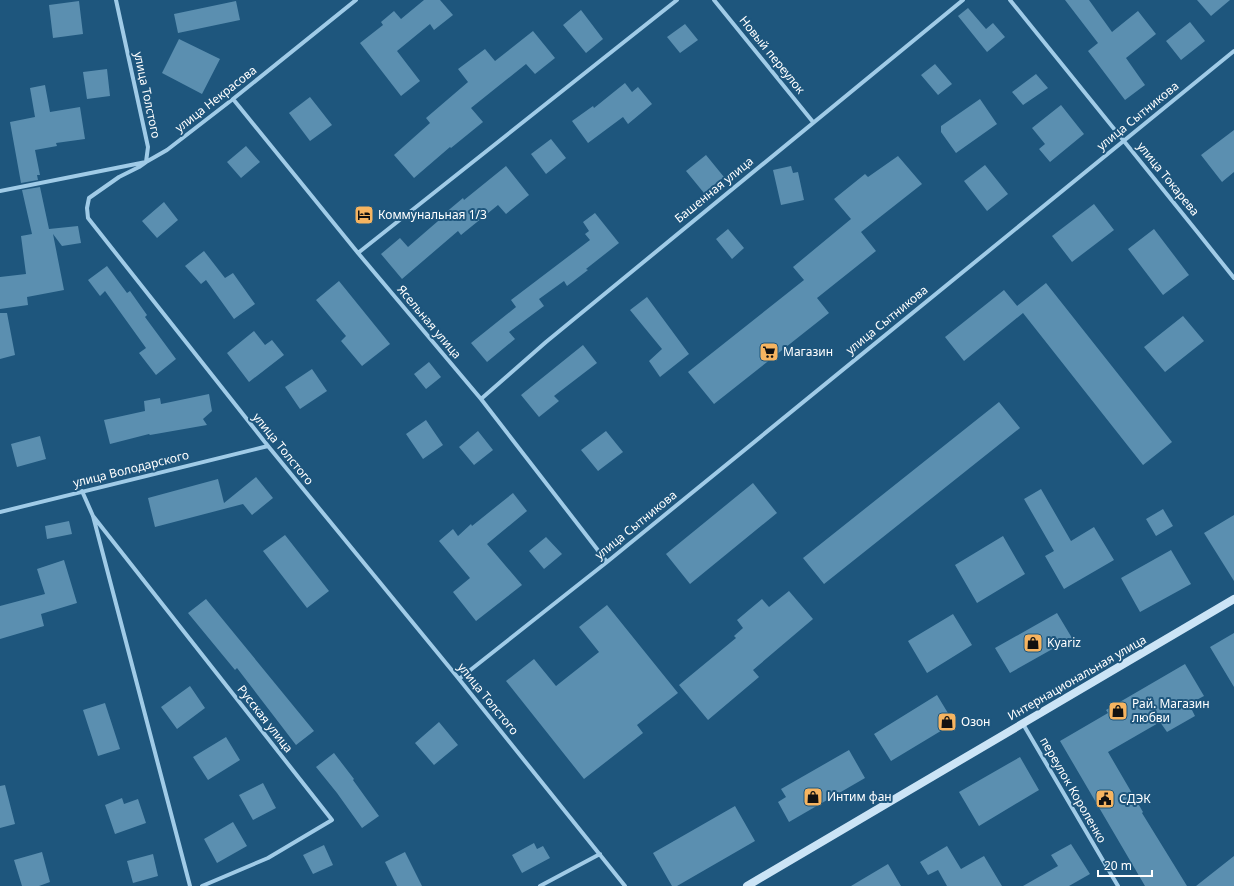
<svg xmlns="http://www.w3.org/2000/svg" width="1234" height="886" viewBox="0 0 1234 886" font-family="'Noto Sans',sans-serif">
<rect width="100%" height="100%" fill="#1e567d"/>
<path fill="#5b8fb0" d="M424,0H440L453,15L434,30L430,24L397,51L420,81L401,96L360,43L383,25L381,22L394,11L401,19Z
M1065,0H1089L1112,32L1138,11L1156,34L1126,58L1145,85L1125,100L1088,51L1098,43Z
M1197,0H1230L1211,16Z
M79,1L83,34L53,38L49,5Z
M236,1L240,20L178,33L174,14Z
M968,8L986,29L993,23L1005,37L987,52L958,16Z
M581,10L603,39L586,53L563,25Z
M1190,22L1205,41L1181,60L1166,41Z
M685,24L698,40L680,53L667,37Z
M533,31L555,58L535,74L526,64L471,108L483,122L451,148L450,147L414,178L394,155L430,123L426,118L468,82L458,69L485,49L495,61Z
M179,39L220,59L202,94L162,73Z
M935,64L952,84L938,95L921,75Z
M107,69L110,96L87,99L83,72Z
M1036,74L1048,88L1023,105L1012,92Z
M625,83L632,92L638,87L652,104L628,124L623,117L588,143L572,121L593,106L594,108Z
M45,85L50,112L80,107L85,139L56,143L57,146L35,150L40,175H37L38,180L21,183L10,122L35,117L30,88Z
M310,97L332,125L310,141L289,113Z
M980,99L997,124L956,153L941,132V126Z
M1061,105L1084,134L1050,162L1039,149L1045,144L1032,128Z
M1234,130V172L1222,182L1201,155Z
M551,139L566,158L546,174L531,154Z
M246,146L260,162L241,178L227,162Z
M706,155L724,177L704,193L686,171Z
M898,156L922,184L861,232L876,251L817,298L829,313L714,404L688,372L804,280L793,267L851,219L834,199L865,174L868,177Z
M985,165L1008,194L987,211L964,181Z
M506,166L529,195L506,214L498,205L461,235L458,231L402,279L381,254L400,238L408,247L445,215L444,214L463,198L464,200Z
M791,166L793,173L798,172L804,200L781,205L773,170Z
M40,187L49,229L78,226L81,243L62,246L53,234L64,290L27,297L28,305L0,309V277L26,274L21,236L32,234L22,190Z
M164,202L178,220L157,238L142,221Z
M1094,204L1114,230L1072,262L1052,236Z
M595,213L619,243L586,269L588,270L567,286L564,281L539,299L544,306L509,332L515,339L487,362L471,343L516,307L511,300L590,240L585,234L589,231L583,222Z
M728,229L744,248L732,259L716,239Z
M1154,229L1189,275L1163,295L1128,249Z
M204,251L225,278L233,273L255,304L234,319L206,280L201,284L185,266Z
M107,266L127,293L130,291L147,315L145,317L176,359L156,375L139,353L146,348L105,291L100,296L88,280Z
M339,281L390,344L362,366L341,341L346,336L316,300Z
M1046,283L1172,442L1143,465L1023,313L964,361L945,337L1004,290L1022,312L1017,306Z
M647,297L689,354L660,377L649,361L662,349L630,310Z
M0,313H7L15,355L0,359Z
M1183,316L1204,341L1165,372L1144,347Z
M254,331L265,345L272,340L284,355L249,382L227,353Z
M583,345L597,363L554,396L559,401L539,417L521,395Z
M429,362L441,377L426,389L414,374Z
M312,369L327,391L300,409L285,387Z
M209,394L212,411L203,419L207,425L150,435L149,434L110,444L104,420L145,411L144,401L160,398L161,404Z
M999,402L1020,428L824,584L803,558Z
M426,420L443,445L423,459L406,434Z
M478,431L493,450L474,465L459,447Z
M606,431L623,452L598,471L581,450Z
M40,436L46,459L17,467L11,444Z
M256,477L273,498L252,515L243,504L155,527L148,498L218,479L224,503Z
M753,483L777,513L690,584L666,554Z
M1041,489L1071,541L1094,527L1114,560L1064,589L1045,556L1054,551L1024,499Z
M513,493L527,511L487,544L522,585L476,621L453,592L470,578L439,541L453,529L458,536L471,524L472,526Z
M1163,509L1173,526L1156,536L1146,519Z
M1234,515V581L1204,533Z
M69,521L72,534L47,539L45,526Z
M285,535L329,591L307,608L263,551Z
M1003,536L1025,574L977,603L955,565Z
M546,537L562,554L544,569L529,551Z
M1171,550L1191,584L1140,612L1121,578Z
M64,560L77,603L41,614L44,626L0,639V606L45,594L37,569Z
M789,591L813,619L753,670L759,677L708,720L679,685L736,638L734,636L743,628L737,620L762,599L769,607Z
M206,599L314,731L296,745L237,668L235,670L188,613Z
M607,605L678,693L637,725L643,733L584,779L506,681L534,659L556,686L599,652L579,627Z
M1057,613L1072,638L1010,673L995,648Z
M953,614L972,645L927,673L908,641Z
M1234,633V687L1210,647Z
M1185,664L1204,696L1189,704L1195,716L1167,732L1160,722L1108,752L1143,812L1142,813L1187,886H1145L1060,741L1108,713L1106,710Z
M190,686L205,708L177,729L161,707Z
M937,695L954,723L891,761L874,734Z
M105,703L120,749L98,756L83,710Z
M439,722L458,745L434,765L415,743Z
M226,737L240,760L208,780L193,757Z
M849,750L865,778L789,822L778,802L786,797L781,789Z
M334,753L354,779L353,780L379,816L362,828L337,793L316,767Z
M1020,757L1039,790L979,826L959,792Z
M263,783L276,808L253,820L239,795Z
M5,785L15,824L0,828V786Z
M122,798L124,804L138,799L146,823L115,834L105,805Z
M735,806L755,841L677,886H672L653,853Z
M233,822L247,846L217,863L204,839Z
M534,843L537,849L543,846L550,858L522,873L512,855Z
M1071,844L1090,874L1069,886H1023L1058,866L1051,855Z
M324,845L333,865L313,874L303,855Z
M947,846L961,869L984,856L1002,886H947L938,870L928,875L920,862Z
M42,852L50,882L39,886H22L14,860Z
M405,852L422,886H397L385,862Z
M153,854L158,876L133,883L127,861Z
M1234,856V886H1196Z
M888,864L901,886H851Z"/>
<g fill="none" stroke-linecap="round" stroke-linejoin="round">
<path stroke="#a0cbe7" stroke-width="4" d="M116,0L148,147L146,162L139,167L119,177L89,198L87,208L88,218L268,446L459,679L625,886
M714,0L813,122
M1010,0C1085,93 1160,185 1234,278
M233,99L358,253L481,399L607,562
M0,191L146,162L167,150L233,99L356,0
M358,253L677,0
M481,399L546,342L963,0
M82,491L93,516L190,886
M0,512L268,446
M93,516L332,820L268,858L202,886
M459,679L607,562L1234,51
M1023,724L1118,886
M540,886L600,854"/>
<path stroke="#cbe4f6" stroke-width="8" d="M747,886L1234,599"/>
</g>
<defs>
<g id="hotel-square" transform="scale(1)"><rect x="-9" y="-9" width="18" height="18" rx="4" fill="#f6b460" stroke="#1e567d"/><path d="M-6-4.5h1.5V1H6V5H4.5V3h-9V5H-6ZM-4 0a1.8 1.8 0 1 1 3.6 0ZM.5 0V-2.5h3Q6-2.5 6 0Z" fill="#111"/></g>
<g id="supermarket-square" transform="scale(1)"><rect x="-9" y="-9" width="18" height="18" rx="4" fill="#f6b460" stroke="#1e567d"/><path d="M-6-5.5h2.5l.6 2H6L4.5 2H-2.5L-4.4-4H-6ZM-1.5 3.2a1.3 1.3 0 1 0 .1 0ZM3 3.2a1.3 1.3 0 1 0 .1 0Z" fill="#111"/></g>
<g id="shop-square" transform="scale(1)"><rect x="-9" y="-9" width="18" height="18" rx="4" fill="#f6b460" stroke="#1e567d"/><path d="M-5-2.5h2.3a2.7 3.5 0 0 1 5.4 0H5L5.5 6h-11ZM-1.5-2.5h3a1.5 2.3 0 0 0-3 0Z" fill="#111"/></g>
<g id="civic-square" transform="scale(1)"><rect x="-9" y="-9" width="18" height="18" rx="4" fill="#f6b460" stroke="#1e567d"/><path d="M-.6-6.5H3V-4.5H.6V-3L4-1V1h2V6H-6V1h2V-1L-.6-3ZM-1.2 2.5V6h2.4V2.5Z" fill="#111"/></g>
</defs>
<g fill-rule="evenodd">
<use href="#hotel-square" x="364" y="215"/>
<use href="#supermarket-square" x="769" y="352"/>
<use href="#shop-square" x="1033" y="643"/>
<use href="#shop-square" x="1118" y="711"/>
<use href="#shop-square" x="947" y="722"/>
<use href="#shop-square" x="813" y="797"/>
<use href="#civic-square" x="1105" y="799"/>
</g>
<g text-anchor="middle" stroke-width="4" stroke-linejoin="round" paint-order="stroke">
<g font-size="12" fill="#fff" stroke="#1e567d">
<text transform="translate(772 55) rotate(51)" y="4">Новый переулок</text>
<text transform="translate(147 95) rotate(78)" y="4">улица Толстого</text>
<text transform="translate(216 99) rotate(-38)" y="4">улица Некрасова</text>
<text transform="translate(1138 116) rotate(-39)" y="4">улица Сытникова</text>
<text transform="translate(1168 179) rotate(51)" y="4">улица Токарева</text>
<text transform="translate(714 190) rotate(-39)" y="4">Башенная улица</text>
<text transform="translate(887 320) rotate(-39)" y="4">улица Сытникова</text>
<text transform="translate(429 322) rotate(50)" y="4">Ясельная улица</text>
<text transform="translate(283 449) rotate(51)" y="4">улица Толстого</text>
<text transform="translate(131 469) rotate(-14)" y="4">улица Володарского</text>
<text transform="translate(636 525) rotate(-39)" y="4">улица Сытникова</text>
<text transform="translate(1077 678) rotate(-30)" y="4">Интернациональная улица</text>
<text transform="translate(488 699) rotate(51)" y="4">улица Толстого</text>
<text transform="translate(265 719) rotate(52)" y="4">Русская улица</text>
<text transform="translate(1073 790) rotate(60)" y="4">переулок Короленко</text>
</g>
<g font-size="12" fill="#fff" stroke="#1e567d" text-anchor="start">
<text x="378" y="219">Коммунальная 1/3</text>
<text x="783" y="356">Магазин</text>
<text x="1047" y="647">Kyariz</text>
<text x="1132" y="708">Рай. Магазин<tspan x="1132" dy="14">любви</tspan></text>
<text x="961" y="726">Озон</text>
<text x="827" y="801">Интим фан</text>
<text x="1119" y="803">СДЭК</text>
</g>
</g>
<path d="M1098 870v6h54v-6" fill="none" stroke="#ffffff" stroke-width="2"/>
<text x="1104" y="870" font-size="12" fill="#ffffff" stroke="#1e567d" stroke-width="3" paint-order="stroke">20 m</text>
</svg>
